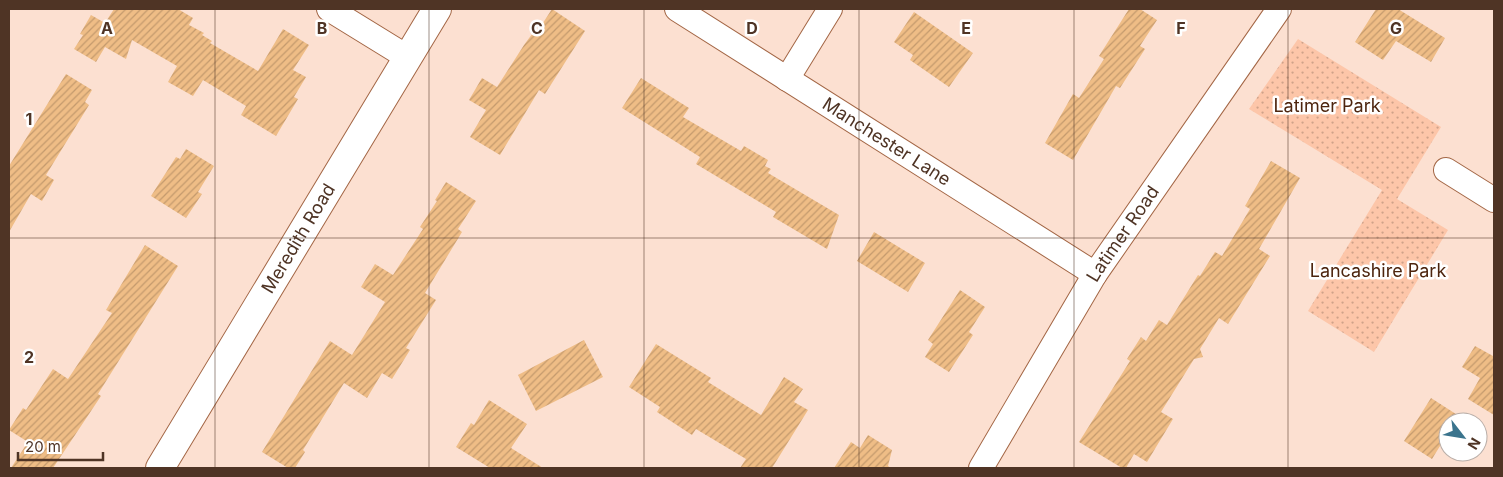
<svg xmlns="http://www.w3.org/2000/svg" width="1503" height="477" viewBox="0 0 1503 477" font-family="Inter,sans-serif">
<defs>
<pattern id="park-dots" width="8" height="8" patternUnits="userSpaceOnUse" patternTransform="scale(1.25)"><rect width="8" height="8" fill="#fdc6a9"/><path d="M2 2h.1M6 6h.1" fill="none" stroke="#cfa289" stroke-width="1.8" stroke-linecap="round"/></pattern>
<pattern id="building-hatch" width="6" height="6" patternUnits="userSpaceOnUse" patternTransform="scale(1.25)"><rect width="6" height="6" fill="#efbd86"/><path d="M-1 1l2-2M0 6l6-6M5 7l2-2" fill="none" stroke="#c49a6d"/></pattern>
</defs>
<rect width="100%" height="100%" fill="#fce0d1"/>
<path fill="url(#park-dots)" d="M1298,39L1441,127L1397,199L1448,230L1374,352L1308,311L1382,190L1249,109Z"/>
<path fill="url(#building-hatch)" d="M114,9H178L193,18L189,25L204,33L202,35L212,41L210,43L258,71L283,29L309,45L293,70L306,77L294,97L298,99L276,136L241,115L246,106L203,80L193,96L168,82L177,66L132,40L126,59L105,47L96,62L74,49L83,35L80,34L91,15L105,23Z
M552,9L585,31L545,94L539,90L500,155L470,137L486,110L469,100L482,78L497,87L524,45L535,30L539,29Z
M1129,9H1140L1157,20L1140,46L1145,49L1120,88L1116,86L1073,160L1045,143L1073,94L1079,98L1104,59L1099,56Z
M1376,9H1398L1445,38L1431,62L1396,41L1383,60L1355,42Z
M914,12L973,53L949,87L910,60L913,55L894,42Z
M66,74L92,90L85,102L89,105L46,175L54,180L42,201L31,194L9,232V166Z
M641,78L689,108L683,117L741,151L744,146L768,160L765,166L771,169L768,173L839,215L827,249L773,217L776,212L696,164L700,157L622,108Z
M186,149L214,166L198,192L202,194L186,218L151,196L176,157L180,159Z
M1271,161L1300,178L1259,249L1270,256L1228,324L1219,318L1200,349L1203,357L1194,359L1161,412L1173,419L1147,462L1134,454L1126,468H1122L1079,442L1130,361L1127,359L1141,337L1146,341L1159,320L1167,325L1198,275L1200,276L1215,252L1222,256L1250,209L1245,206Z
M446,182L476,201L458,229L462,232L425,293L436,300L406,348L410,350L392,379L382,373L367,398L344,383L303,450L305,452L295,468H288L262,452L330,341L352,355L385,302L361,287L375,264L393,275L423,229L420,227L437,201L435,200Z
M874,232L925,263L908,292L857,261Z
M145,245L178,266L98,394L101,396L53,468H11L28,442L9,430L23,408L26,410L53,369L68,379L112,313L106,310Z
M960,290L985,307L969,332L973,335L949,372L925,357L933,344L928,340Z
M584,340L603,377L536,411L518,375Z
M656,344L711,378L708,382L761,415L784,377L803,389L794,402L808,410L772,468H740L746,459L696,429L692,435L657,412L660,407L629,387Z
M1475,346L1493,356L1494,353V415L1468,399L1480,378L1462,367Z
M1431,398L1459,416L1455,422H1448V433L1432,459L1404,441Z
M489,400L527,424L511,448L543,468H490L456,447L471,423L474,425Z
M868,435L892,450L888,466L891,468H834L851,442L860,448Z"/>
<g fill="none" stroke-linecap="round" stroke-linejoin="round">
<g stroke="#a36645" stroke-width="26">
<g id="minor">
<path d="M329,9L407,57"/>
<path id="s1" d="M677,9L1095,274"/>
<path d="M787,79L830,9"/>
<path d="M1446,170L1494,200"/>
<path id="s2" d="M981,468L1095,274L1279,9"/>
</g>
</g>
<g stroke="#a36645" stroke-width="30">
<g id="tertiary">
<path id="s3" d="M160,468L437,9"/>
</g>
</g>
<use href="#minor" stroke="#fff" stroke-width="24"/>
<use href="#tertiary" stroke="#fff" stroke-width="28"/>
</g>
<path fill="none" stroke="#4f3425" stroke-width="1" stroke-opacity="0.55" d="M215,9V468M429,9V468M644,9V468M859,9V468M1074,9V468M1288,9V468M9,238H1494"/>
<g text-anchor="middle" stroke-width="5" stroke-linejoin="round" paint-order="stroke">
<g font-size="18" fill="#4d250e" stroke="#fff">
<text x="1327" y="112">Latimer Park</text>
<text x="1378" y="277">Lancashire Park</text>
</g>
<g font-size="18" fill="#4f3425" stroke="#fff">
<text dy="6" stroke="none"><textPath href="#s1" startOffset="248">Manchester Lane</textPath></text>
<text dy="6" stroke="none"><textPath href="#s2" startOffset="274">Latimer Road</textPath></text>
<text dy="6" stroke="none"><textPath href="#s3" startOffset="268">Meredith Road</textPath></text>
</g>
</g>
<g font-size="16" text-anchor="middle" font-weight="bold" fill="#4f3425" stroke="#fff" stroke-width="5" stroke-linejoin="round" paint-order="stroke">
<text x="107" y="34">A</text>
<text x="322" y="34">B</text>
<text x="537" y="34">C</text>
<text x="752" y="34">D</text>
<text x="966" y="34">E</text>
<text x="1181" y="34">F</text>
<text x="1396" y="34">G</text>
<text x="29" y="125">1</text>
<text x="29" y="363">2</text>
</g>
<rect width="1503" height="477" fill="none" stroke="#4f3425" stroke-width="20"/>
<g transform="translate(1463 437) rotate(121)"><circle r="24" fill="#ffffff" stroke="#b9aea8"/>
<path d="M0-4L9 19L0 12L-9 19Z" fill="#3b748d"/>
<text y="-8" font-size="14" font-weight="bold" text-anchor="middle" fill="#4f3425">N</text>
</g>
<path d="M18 452v8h85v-8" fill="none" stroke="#4f3425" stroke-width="2.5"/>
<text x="25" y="452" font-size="15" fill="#4f3425" stroke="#ffffff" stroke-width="4" paint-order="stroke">20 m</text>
</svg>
